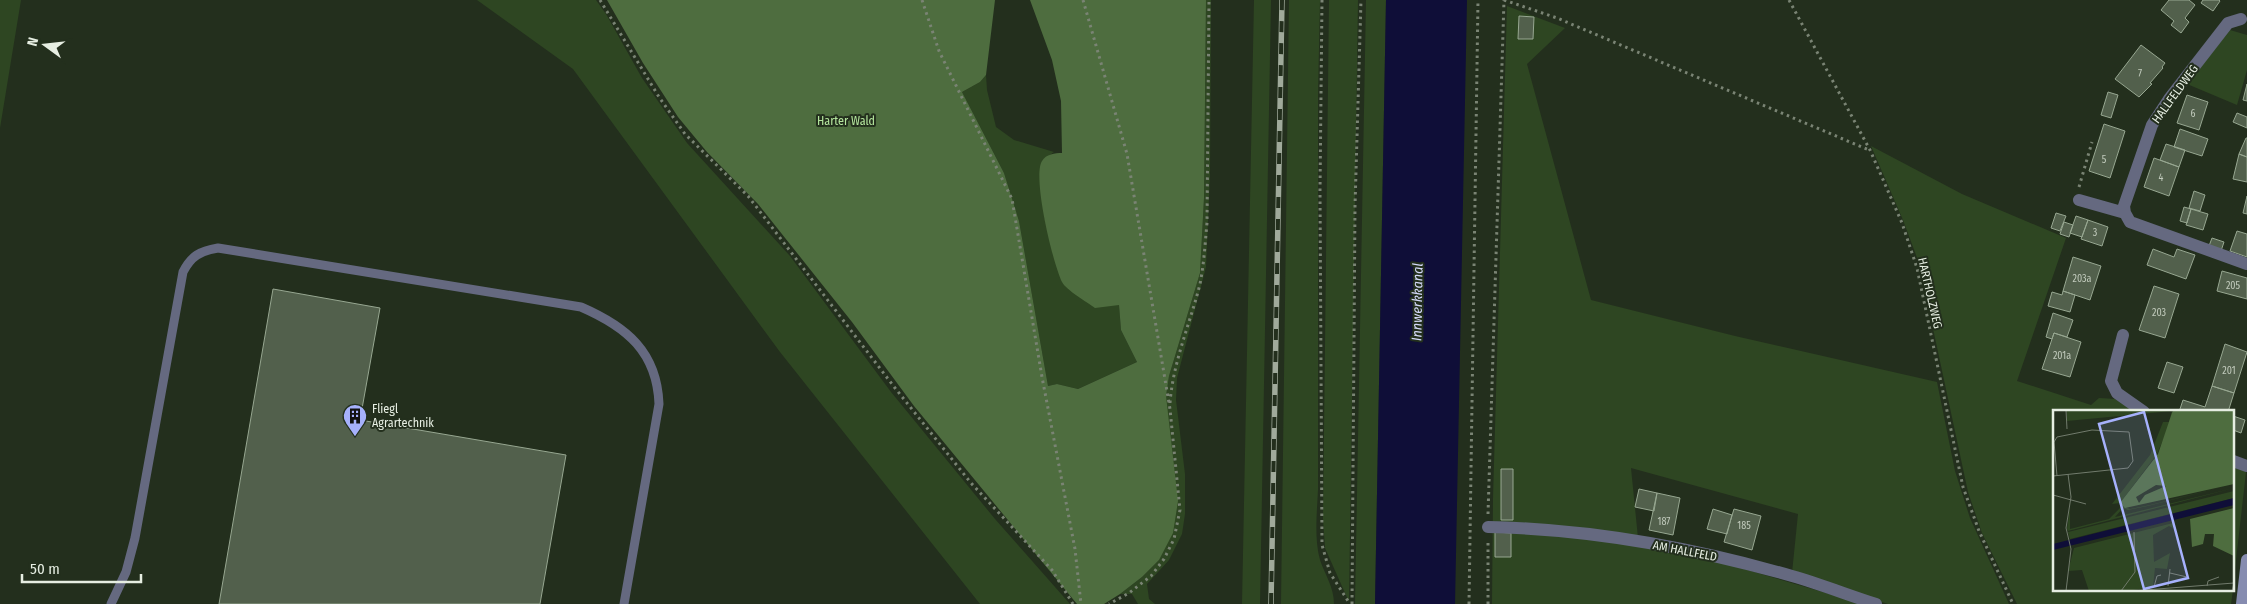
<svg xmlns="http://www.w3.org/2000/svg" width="2247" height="604" viewBox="0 0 2247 604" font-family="'Fira Sans Condensed',sans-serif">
<rect width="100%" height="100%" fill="#232f1d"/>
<path fill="#2e4622" d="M0,0H21L0,128Z
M477,0H596L606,14L642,78L687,143L790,256L891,392L995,519L1070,604H980L780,352L573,69Z
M1206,0H1211L1210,174L1206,267L1177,378L1176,400L1185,474V514L1182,534L1169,560L1147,584L1149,599L1155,604H1138L1132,594H1120L1142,577L1159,560L1166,396L1169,376L1200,273L1204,198Z
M1254,0H1271L1260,604H1242Z
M1289,0H1320L1318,97V490C1317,512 1314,538 1320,560C1325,575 1334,587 1334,604H1281Z
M1329,0H1358L1349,602L1325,548L1323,519Z
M1366,0H1386L1375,604H1355Z
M1507,6L1565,28L1527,64L1591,300L1735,336L1937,382L1955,471L1970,518L2009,604H1888L1792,573L1798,514L1631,468L1638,538L1864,604H1492L1493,499Z
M2230,30L2247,35V70L2237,105L2187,84Z
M986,75L987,90L996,127L1014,140L1054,152L1042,161L1044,216L1063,283L1119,304L1121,330L1137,362L1078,389L1057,384L1048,386L1019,221L1004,173L962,92L980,82Z
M1871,146L1962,194L2066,238L2017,381L2091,405L2099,398L2115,399L2134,411L2054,412V590H2233L2231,604H2017L1982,533L1968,492L1919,263L1903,220Z
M2233,466L2246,472L2233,587Z"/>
<path fill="#4e6d3f" d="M607,0H995L986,75L980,82L962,92L1004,173L1019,221L1048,386L1057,384L1078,389L1137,362L1121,330L1119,305L1095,308C1087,302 1066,290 1062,282C1053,264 1032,177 1042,161C1046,154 1055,153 1062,153L1061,101L1052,60L1030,0H1206L1204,198L1200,273L1169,376L1166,396L1178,501L1173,533L1159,560L1142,577L1120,594L1104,604H1077L914,406L852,322L758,204L707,152L678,117L643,63Z"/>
<path fill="#0f0e38" d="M1386,0H1467L1455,604H1375Z"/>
<path fill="#52604c" stroke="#97a791" d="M2169,0H2189L2195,5L2185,18L2189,22L2181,33L2171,25L2174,21L2161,10Z
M2203,0H2219L2220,1L2213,11L2201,3Z
M1519,16L1534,17L1533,39H1518Z
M2141,45L2165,63L2162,67L2163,68L2150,83L2152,84L2139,97L2115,79Z
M2247,84V101L2243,100Z
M2108,92L2118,95L2111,118L2101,115Z
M2187,95L2208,102L2199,130L2177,123Z
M2237,113L2247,117V128L2233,122Z
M2104,124L2125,131L2110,178L2089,171Z
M2180,129L2208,139L2202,156L2174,147Z
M2246,138H2247V157L2239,154Z
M2166,144L2185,150L2179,167L2160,160Z
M2239,154L2247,157V182L2233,179Z
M2154,158L2179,167L2169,196L2144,187Z
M2194,191L2205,195L2200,211L2189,208Z
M2247,196V214L2243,213Z
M2184,207L2191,209L2187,223L2180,221Z
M2191,209L2208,214L2203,230L2186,225Z
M2056,213L2066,216L2060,231L2051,228Z
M2076,216L2088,220L2082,237L2070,233Z
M2088,220L2108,227L2102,246L2081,239Z
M2064,222L2073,225L2069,237L2060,234Z
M2237,231L2247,234V257L2230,251Z
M2212,238L2224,242L2221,251L2209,246Z
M2153,249L2174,257L2177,249L2195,255L2186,279L2147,265Z
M2073,257L2101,266L2090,300L2063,291Z
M2222,271L2247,278V299L2217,291Z
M2154,286L2179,294L2165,338L2139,330Z
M273,289L380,308L360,420L566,455L540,604H219Z
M2063,291L2075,295L2070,312L2048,306L2052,292L2062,295Z
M2053,313L2073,320L2067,337L2054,333L2052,339L2046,337Z
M2054,333L2081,342L2070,377L2042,369Z
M2225,344L2247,352L2234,393L2212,386Z
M2167,362L2183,367L2174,393L2158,388Z
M2212,386L2234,393L2228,412H2179L2183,400L2205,407Z
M2233,416L2245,420L2241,433L2233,430Z
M1501,469H1513V520H1501Z
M1639,489L1657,493L1654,511L1635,507Z
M1657,493L1680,498L1673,535L1649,530Z
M1713,509L1732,515L1727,534L1707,529Z
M1734,509L1761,516L1752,550L1724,542Z
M1495,532L1511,533V557H1495Z"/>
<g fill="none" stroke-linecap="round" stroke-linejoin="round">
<path stroke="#7a8474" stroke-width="3" stroke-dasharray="2.5 4" stroke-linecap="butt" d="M600,0L659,97L685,134L748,196L895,388L971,483L1052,570L1073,604
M922,0L939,51L1012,199L1042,377L1075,549L1081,604
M1083,0L1127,154L1170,409L1180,510L1174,539L1164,559L1151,576L1129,593L1109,604
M1322,0L1320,191L1322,545L1330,573L1350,604
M1504,0L1557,18L1869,150
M1789,0L1870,150L1902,223L1917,268L1963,487L1979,531L2013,604
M2079,187L2092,142
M1170,403C1173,362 1190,324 1200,284C1204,264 1205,244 1207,223L1209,0
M1488,514L1504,0
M1352,604L1355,206L1361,0
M1469,604L1478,0
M1488,604V540"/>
<path stroke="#656980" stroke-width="9" d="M111,604L126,572L135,538L183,272C191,256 200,251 218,248L581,307C627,327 657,352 659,404L624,604"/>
<path stroke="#656980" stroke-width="12" d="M2079,200L2125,213L2130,222L2247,264
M2125,213L2124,206L2152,125L2169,99L2228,23L2241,19
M2123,335L2111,381L2117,393L2144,412
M2233,461L2247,466
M1488,527C1590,529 1694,548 1792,576C1820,584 1848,595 1876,604"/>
<path stroke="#868cb0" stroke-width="12" d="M2242,604L2247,560"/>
<g stroke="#a0aa9b" stroke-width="5.5">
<path id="rail" d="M1271,604L1282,0"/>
</g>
<use href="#rail" stroke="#232f1d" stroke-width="4" stroke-dasharray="11" stroke-linecap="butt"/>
</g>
<defs>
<g id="building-pin" transform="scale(1.25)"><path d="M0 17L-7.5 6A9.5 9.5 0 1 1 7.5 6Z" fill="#a6b1fc" stroke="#232f1d"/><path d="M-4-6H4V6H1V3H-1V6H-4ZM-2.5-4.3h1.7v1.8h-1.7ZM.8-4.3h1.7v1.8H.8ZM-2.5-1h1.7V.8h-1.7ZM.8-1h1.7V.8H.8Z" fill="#111"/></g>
</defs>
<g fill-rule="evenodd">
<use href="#building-pin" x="355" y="416"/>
</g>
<g text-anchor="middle" stroke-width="4" stroke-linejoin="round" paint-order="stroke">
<g font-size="10" fill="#c1cabc">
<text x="2140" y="77">7</text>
<text x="2193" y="117">6</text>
<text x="2104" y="163">5</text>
<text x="2161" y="181">4</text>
<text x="2095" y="236">3</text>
<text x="2082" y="282">203a</text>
<text x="2233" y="289">205</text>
<text x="2159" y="316">203</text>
<text x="2062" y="359">201a</text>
<text x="2229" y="374">201</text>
<text x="1664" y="525">187</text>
<text x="1744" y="529">185</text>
</g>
<g font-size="12" fill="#e6eee2" stroke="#232f1d">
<text transform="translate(2175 94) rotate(-54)" y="4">HALLFELDWEG</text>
<text transform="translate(1930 293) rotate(77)" y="4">HARTHOLZWEG</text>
<text transform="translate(1685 551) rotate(11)" y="4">AM HALLFELD</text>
</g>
<g font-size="12" fill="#b5e69e" stroke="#232f1d">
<text x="846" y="125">Harter Wald</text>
</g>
<g font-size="12" fill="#e6eee2" stroke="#232f1d" text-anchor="start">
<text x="372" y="413">Fliegl<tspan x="372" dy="14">Agrartechnik</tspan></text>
</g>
<g font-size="14" font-style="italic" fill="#d3d8f8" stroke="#232f1d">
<text transform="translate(1417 302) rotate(-89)" y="5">Innwerkkanal</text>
</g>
</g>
<g transform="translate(2053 410)">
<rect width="181" height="181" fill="#232f1d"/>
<path d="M14,0H119V4L118,11L104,44L67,93L59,94L97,45L110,12H116L119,1L14,11ZM181,74L95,96L75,100L70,98L62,107L181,78L15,121L14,119L17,98V119L56,109L69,96L77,99L97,95ZM181,81V88L17,129L15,122ZM120,113V118L116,116L100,125L101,152L117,143L114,159L102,158L100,177L74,181H36L29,160L15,161L21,138Z" fill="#2e4622"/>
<path d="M120,0H181V74L72,98L67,93L105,44ZM103,75L113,76L92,85L86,93L83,87ZM181,98V146L160,136L161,124H152L150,134L139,137L137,109Z" fill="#4e6d3f" fill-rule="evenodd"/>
<path d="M181,88V95L0,140V134Z" fill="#0f0e38"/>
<path fill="none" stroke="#717b6c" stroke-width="1" d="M13,0L14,19M0,66L75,58L80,51L76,22L39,20L4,27L1,32L4,66M0,85L33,94M117,163L134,167M115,176L117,159M154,176L155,171L166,167M101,177L104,166L108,165M13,181L18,139L13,118L18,87L15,64M68,181L82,162L81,122M79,181L181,173L179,181"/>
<path fill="#a6b1fc" fill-opacity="0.15" stroke="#a6b1fc" stroke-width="2.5" d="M91,2L135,168L91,179L46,14Z"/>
<rect width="181" height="181" fill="none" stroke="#e6eee2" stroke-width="2.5"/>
</g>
<g transform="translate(45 45) rotate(285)" stroke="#232f1d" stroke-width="4" paint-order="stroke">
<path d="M0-4L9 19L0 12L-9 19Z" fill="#e6eee2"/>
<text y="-8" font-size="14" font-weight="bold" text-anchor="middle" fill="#e6eee2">N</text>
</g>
<path d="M22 574v8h119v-8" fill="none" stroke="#e6eee2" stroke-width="2.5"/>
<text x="30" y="574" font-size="15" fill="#e6eee2" stroke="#232f1d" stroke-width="4" paint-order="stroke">50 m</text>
</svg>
